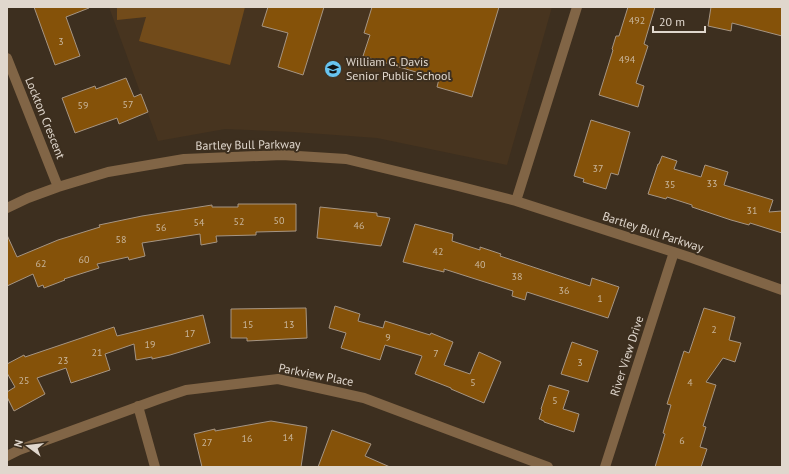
<svg xmlns="http://www.w3.org/2000/svg" width="789" height="474" viewBox="0 0 789 474" font-family="'PT Sans',sans-serif">
<rect width="100%" height="100%" fill="#3d2f1f"/>
<path fill="#47341f" d="M109,7H552L507,165L377,138L294,132L225,129L158,141Z"/>
<path fill="#724b1a" d="M117,7H245L230,65L139,41L146,17L117,20Z"/>
<path fill="#855209" stroke="#a69583" d="M34,7H89V8L66,17L80,56L55,65Z
M268,7H324L303,75L278,67L288,33L262,26Z
M372,7H499L472,97L437,87L439,79L363,56L370,35L364,33Z
M628,7H655L644,44L648,46L636,83L644,86L638,107L599,95L613,50L612,49L616,36H619Z
M711,7H782V36L732,23L731,31L708,26Z
M126,78L134,97L141,94L148,112L119,124L117,118L75,133L62,98L95,86L96,89Z
M591,120L630,132L618,175L611,173L606,189L583,182L584,179L574,176Z
M662,156L677,161L674,169L701,177L705,165L728,172L724,185L773,200L769,212L782,211V233L750,223L749,225L731,220L692,207V205L667,197L666,199L648,194L658,164H659Z
M238,204H296V231L256,232V235L216,236L217,242L201,245L200,234L142,243L145,256L129,260L128,257L97,264L99,268L64,279L65,280L44,288L43,285L38,287L33,274L7,286V235L17,257L58,240L100,227L99,225L142,216L212,205V207H238Z
M320,207L377,213V216L390,218L381,246L317,238Z
M415,224L453,234L452,241L480,250V247L501,254L500,256L590,286L592,278L619,287L608,318L527,292L525,300L512,296L513,291L444,269V272L403,262Z
M335,306L360,314L358,321L383,328L385,321L430,335L431,333L453,342L444,365L470,374L479,352L501,362L484,403L451,389V388L415,374L422,356L385,345L380,360L341,348L346,333L329,328Z
M306,308L307,338L247,341V338H231V309Z
M704,308L735,317L729,340L741,343L735,362L723,358L706,382L716,385L703,426L706,427L700,447L707,449L701,467H655L665,434L663,433L671,405L667,404L684,351L689,353Z
M203,315L210,343L170,355L152,359V357L136,360L134,344L105,354L110,370L71,383L66,368L37,378L45,394L14,411L7,397V392L15,387L7,373V364L24,355L25,357L114,327L117,336Z
M572,342L598,351L588,382L561,374Z
M549,385L569,391L563,409L579,414L574,432L544,422V421L539,419L542,410L541,409Z
M271,421L307,427L301,467H202L194,434L215,429V431Z
M332,430L371,444L365,456L390,467H318Z"/>
<g fill="none" stroke-linecap="round" stroke-linejoin="round">
<path stroke="#816546" stroke-width="10" d="M7,58L58,187
M516,201L577,7
M7,208L28,198L58,187L108,172L184,159L282,155L346,159L458,186L516,201L692,258L782,290
M138,406L155,467
M7,456L19,450L159,399L186,390L278,379L364,398L548,467
M605,467L674,252"/>
</g>
<defs>
<g id="school-disc" transform="scale(0.9)"><circle r="9.5" fill="#68c4f0" stroke="#3d2f1f"/><path d="M0-5L7-2L0 1L-7-2ZM-4 1L0 2.5L4 1V4Q0 6-4 4Z" fill="#111"/></g>
</defs>
<g fill-rule="evenodd">
<use href="#school-disc" x="333" y="69"/>
</g>
<g text-anchor="middle" stroke-width="4" stroke-linejoin="round" paint-order="stroke">
<g font-size="10" fill="#c9b69c">
<text x="637" y="24">492</text>
<text x="61" y="45">3</text>
<text x="627" y="63">494</text>
<text x="128" y="108">57</text>
<text x="83" y="109">59</text>
<text x="598" y="172">37</text>
<text x="712" y="187">33</text>
<text x="670" y="188">35</text>
<text x="752" y="214">31</text>
<text x="279" y="224">50</text>
<text x="239" y="225">52</text>
<text x="199" y="226">54</text>
<text x="359" y="229">46</text>
<text x="161" y="231">56</text>
<text x="121" y="243">58</text>
<text x="438" y="255">42</text>
<text x="84" y="263">60</text>
<text x="41" y="267">62</text>
<text x="480" y="268">40</text>
<text x="517" y="280">38</text>
<text x="564" y="294">36</text>
<text x="600" y="302">1</text>
<text x="248" y="328">15</text>
<text x="289" y="328">13</text>
<text x="714" y="333">2</text>
<text x="190" y="337">17</text>
<text x="388" y="341">9</text>
<text x="150" y="348">19</text>
<text x="97" y="356">21</text>
<text x="436" y="357">7</text>
<text x="63" y="364">23</text>
<text x="580" y="366">3</text>
<text x="24" y="384">25</text>
<text x="473" y="386">5</text>
<text x="690" y="386">4</text>
<text x="555" y="404">5</text>
<text x="288" y="441">14</text>
<text x="247" y="442">16</text>
<text x="682" y="444">6</text>
<text x="207" y="446">27</text>
</g>
<g font-size="12" fill="#e0d7cd" stroke="#3d2f1f" text-anchor="start">
<text x="346" y="66">William G. Davis<tspan x="346" dy="14">Senior Public School</tspan></text>
</g>
<g font-size="12" fill="#e0d7cd" stroke="#3d2f1f">
<text transform="translate(45 118) rotate(68)" y="4">Lockton Crescent</text>
<text transform="translate(248 145) rotate(-1)" y="4">Bartley Bull Parkway</text>
<text transform="translate(653 232) rotate(18)" y="4">Bartley Bull Parkway</text>
<text transform="translate(627 356) rotate(-72)" y="4">River View Drive</text>
<text transform="translate(316 375) rotate(11)" y="4">Parkview Place</text>
</g>
</g>
<rect width="789" height="474" fill="none" stroke="#e0d7cd" stroke-width="16"/>
<g transform="translate(28 446) rotate(285)" stroke="#3d2f1f" stroke-width="3" paint-order="stroke">
<path d="M0-3L7 15L0 10L-7 15Z" fill="#e0d7cd"/>
<text y="-6" font-size="11" font-weight="bold" text-anchor="middle" fill="#e0d7cd">N</text>
</g>
<path d="M653 26v6h52v-6" fill="none" stroke="#e0d7cd" stroke-width="2"/>
<text x="659" y="26" font-size="12" fill="#e0d7cd" stroke="#3d2f1f" stroke-width="3" paint-order="stroke">20 m</text>
</svg>
